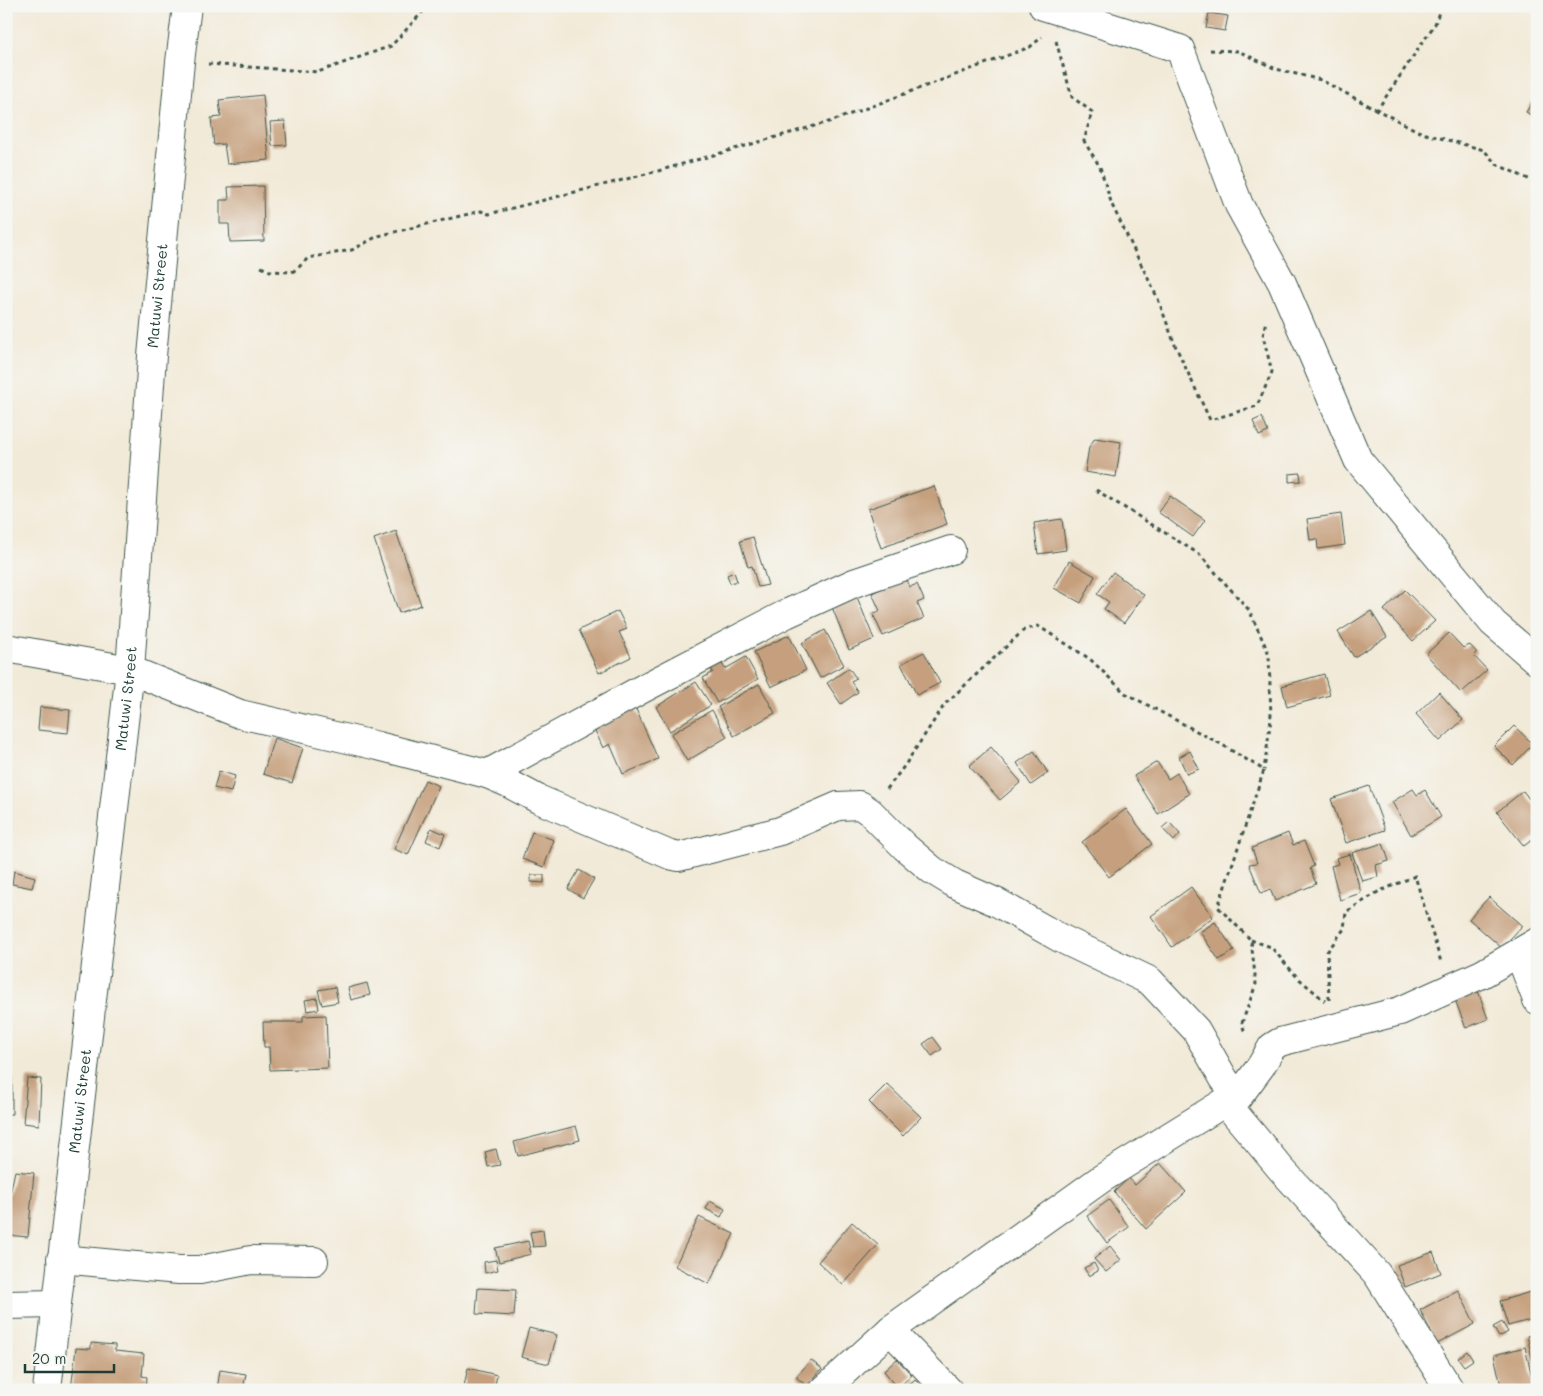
<svg xmlns="http://www.w3.org/2000/svg" width="1543" height="1396" viewBox="0 0 1543 1396" font-family="Mali,sans-serif">
<rect width="100%" height="100%" fill="#f6f6f2"/>
<filter id="ink" filterUnits="userSpaceOnUse"><feTurbulence type="fractalNoise" baseFrequency=".02" numOctaves="2"/><feDisplacementMap in="SourceGraphic" scale="10" xChannelSelector="R" yChannelSelector="G"/><feConvolveMatrix kernelMatrix="1 2 1 2 8 2 1 2 1" color-interpolation-filters="sRGB"/></filter>
<filter id="wash" filterUnits="userSpaceOnUse"><feTurbulence type="fractalNoise" baseFrequency=".0096" numOctaves="4" result="noise"/><feDisplacementMap in="SourceGraphic" scale="20" xChannelSelector="R" yChannelSelector="G"/><feGaussianBlur stdDeviation="1.12" result="paint"/><feColorMatrix in="noise" values="0 0 0 0 0 0 0 0 0 0 0 0 0 0 0 0 0 1.4 0 .05"/><feComposite in="paint" operator="in"/></filter>
<g filter="url(#wash)">
<rect width="100%" height="100%" fill="#f2ead8"/>
<g id="blocks">
<path fill="#c6a07e" d="M1209,13L1228,16L1225,31L1206,28Z
M263,95L269,160L227,164L224,144L214,145L211,118L221,117L219,100Z
M1537,95V119L1526,112Z
M285,121L287,145L272,146L270,122Z
M263,186L264,241L230,242L229,224H220V200H229L228,187Z
M1262,417L1268,432L1259,436L1253,421Z
M1095,438L1121,442L1116,477L1085,472L1089,447Z
M1300,473L1301,481L1289,482V474Z
M934,486L947,524L881,548L868,509Z
M1170,496L1205,520L1193,537L1158,512Z
M1341,514L1345,545L1318,549L1317,539L1310,540L1307,519Z
M1062,519L1066,550L1038,554L1034,523Z
M396,531L421,605L399,613L374,539Z
M753,537L768,585L758,587L752,566L748,567L740,541Z
M1069,561L1095,576L1081,603L1054,588Z
M734,572L737,581L730,583L727,575Z
M1113,572L1144,595L1124,623L1104,609L1109,602L1097,594Z
M906,578L910,587L917,584L924,600L917,603L924,618L883,636L873,614L880,611L872,593Z
M1405,590L1435,621L1413,641L1384,610Z
M857,597L874,639L849,650L832,607Z
M618,611L627,629L619,632L631,657L599,673L579,630Z
M1371,611L1387,637L1354,657L1338,632Z
M825,630L844,665L820,678L802,643Z
M1449,633L1463,648L1470,645L1477,653L1474,656L1487,670L1461,693L1426,654Z
M789,635L806,670L771,687L754,652Z
M924,652L940,683L917,695L901,664Z
M746,657L758,679L717,703L703,678L713,672L709,664L719,658L725,669Z
M849,668L856,678L851,682L858,692L841,704L827,683Z
M1324,674L1330,695L1287,707L1282,686Z
M696,682L711,705L670,731L656,707Z
M759,684L775,713L734,736L718,707Z
M1439,692L1463,720L1440,741L1416,714Z
M40,707L70,710L68,733L38,730Z
M635,707L658,759L623,774L610,744L603,748L593,726Z
M712,710L727,737L687,761L671,734Z
M1514,726L1533,744L1513,765L1494,746Z
M274,738L303,748L292,783L263,774Z
M991,747L1021,782L1000,800L969,766Z
M1034,751L1048,773L1031,785L1017,763Z
M1190,751L1199,769L1187,774L1179,757Z
M1157,762L1168,779L1177,773L1189,794L1158,814L1134,776Z
M219,771L235,776L231,792L214,788Z
M425,780L439,786L408,855L394,849Z
M1369,786L1385,830L1346,843L1331,799Z
M1413,789L1417,795L1425,790L1441,817L1411,835L1392,802Z
M1523,791L1537,809V836L1524,846L1497,812Z
M1126,809L1152,844L1109,877L1082,842Z
M1169,822L1180,834L1174,841L1162,828Z
M431,828L445,834L440,847L426,841Z
M532,832L554,840L544,867L522,859Z
M1288,833L1293,845L1304,841L1314,866L1310,868L1316,884L1275,901L1270,889L1261,893L1249,864L1257,863L1252,848Z
M1383,843L1389,861L1376,865L1378,877L1362,881L1352,853Z
M1350,854L1361,893L1340,900L1331,866L1338,864L1336,858Z
M579,870L594,879L583,898L568,889Z
M14,871L35,877L32,888L12,884Z
M531,875H544V883L531,882Z
M1191,887L1213,917L1172,947L1151,916Z
M1489,897L1522,926L1502,948L1469,919Z
M1215,922L1234,950L1219,960L1200,932Z
M367,983L370,995L351,1000L348,988Z
M335,987L338,1002L322,1005L318,990Z
M1478,991L1488,1019L1466,1028L1455,1000Z
M317,998L319,1009L307,1011L305,1000Z
M326,1015L328,1068L270,1070L269,1047H264L263,1022H303V1016Z
M933,1037L942,1049L932,1056L923,1044Z
M6,1076H12V1114H6Z
M27,1078L41,1079L39,1125L23,1123Z
M887,1084L921,1117L903,1136L869,1102Z
M576,1126L580,1140L518,1156L514,1142Z
M496,1149L500,1165L488,1167L485,1152Z
M1160,1163L1186,1192L1146,1229L1114,1192L1129,1178L1135,1185Z
M15,1171L34,1173L28,1237L6,1235V1194H10Z
M1109,1200L1129,1227L1107,1243L1087,1216Z
M710,1201L725,1209L721,1217L706,1209Z
M699,1217L734,1234L709,1284L675,1266Z
M852,1222L878,1245L843,1285L818,1262Z
M543,1230L545,1246L533,1247L530,1232Z
M528,1241L531,1254L499,1262L495,1248Z
M1110,1246L1121,1260L1106,1272L1094,1259Z
M1433,1252L1441,1273L1405,1287L1397,1265Z
M496,1260L498,1270L485,1273L484,1262Z
M1094,1263L1098,1271L1089,1276L1084,1268Z
M478,1288L516,1290L514,1316L476,1314Z
M1458,1290L1475,1324L1437,1344L1420,1310Z
M1537,1290V1318L1508,1326L1500,1301Z
M1502,1322L1508,1332L1499,1337L1493,1327Z
M529,1328L557,1335L549,1364L521,1357Z
M1537,1334V1374H1536L1527,1336Z
M91,1343L115,1345V1351L144,1354L142,1376L147,1377L146,1390H71L76,1348L91,1349Z
M1525,1347L1535,1390H1502L1494,1355Z
M1467,1351L1473,1360L1464,1366L1458,1358Z
M897,1359L912,1375L898,1388L884,1371Z
M811,1360L822,1369L807,1386L796,1377Z
M468,1368L497,1375L494,1390H463Z
M220,1370L246,1374L243,1390H217Z
M915,1379L925,1390H904Z"/>
</g>
</g>
<g filter="url(#ink)">
<use href="#blocks" fill-opacity="0" stroke="#3f574d" stroke-width="1"/>
<g fill="none" stroke-linecap="round" stroke-linejoin="round">
<g stroke="#3f574d" stroke-width="30">
<g id="minor">
<path d="M1043,6L1180,49L1239,205L1282,283L1358,460L1493,623L1537,661"/>
<path d="M6,648L130,670L240,714L378,746L487,774L508,783L538,799L670,855L679,857L780,831L838,806L860,805L870,812L905,847L932,870L955,884L998,903L1060,938L1150,981L1196,1030L1224,1079L1238,1097L1225,1102L1101,1179L890,1330L824,1390"/>
<path d="M487,774L642,689L786,614L854,583L951,550"/>
<path d="M1519,953L1537,1000"/>
<path d="M1238,1097L1261,1066L1272,1047L1280,1042L1400,1011L1482,974L1537,942"/>
<path d="M1225,1102L1281,1169L1377,1274L1450,1390"/>
<path d="M61,1259L179,1270H200L251,1260L314,1261"/>
<path d="M6,1305L56,1304"/>
<path d="M890,1330L948,1390"/>
<path id="s1" d="M47,1390L130,670L152,356L180,62L187,6"/>
</g>
</g>
<path stroke="#3f574d" stroke-width="3" stroke-dasharray="4 4" stroke-linecap="butt" d="M1441,6L1435,24L1377,110L1422,133L1484,150L1496,164L1537,183
M1056,41L1072,97L1092,112L1084,141L1100,167L1112,205L1158,299L1175,345L1210,420L1257,406L1272,372L1263,336L1266,320
M1210,50L1238,51L1276,69L1321,80L1377,110
M208,64L318,72L391,46L428,6
M261,267L270,271L292,272L298,268L308,258L352,250L378,236L481,211L489,214L658,171L832,121L1030,47L1042,37
M1096,490L1199,554L1249,610L1269,654L1271,719L1264,770
M887,789L905,765L945,704L1024,630L1038,626L1090,659L1125,693L1219,743L1264,770L1218,907L1251,940L1256,984L1242,1023L1245,1034
M1251,940L1271,947L1298,978L1325,1001
M1329,1000L1327,952L1344,929L1346,912L1378,892L1415,876L1441,962"/>
<use href="#minor" stroke="#fff" stroke-width="28"/>
</g>
</g>
<g text-anchor="middle" stroke-width="4" stroke-linejoin="round" paint-order="stroke">
<g font-size="15" fill="#1f3d34" stroke="#f6f6f2">
<text dy="5" stroke="none"><textPath href="#s1" startOffset="1100">Matuwi Street</textPath></text>
<text dy="5" stroke="none"><textPath href="#s1" startOffset="696">Matuwi Street</textPath></text>
<text dy="5" stroke="none"><textPath href="#s1" startOffset="291">Matuwi Street</textPath></text>
</g>
</g>
<rect width="1543" height="1396" fill="none" stroke="#f6f6f2" stroke-width="25"/>
<path d="M25 1364v8h89v-8" fill="none" stroke="#1f3d34" stroke-width="2.5"/>
<text x="32" y="1364" font-size="15" fill="#1f3d34" stroke="#f6f6f2" stroke-width="4" paint-order="stroke">20 m</text>
</svg>
